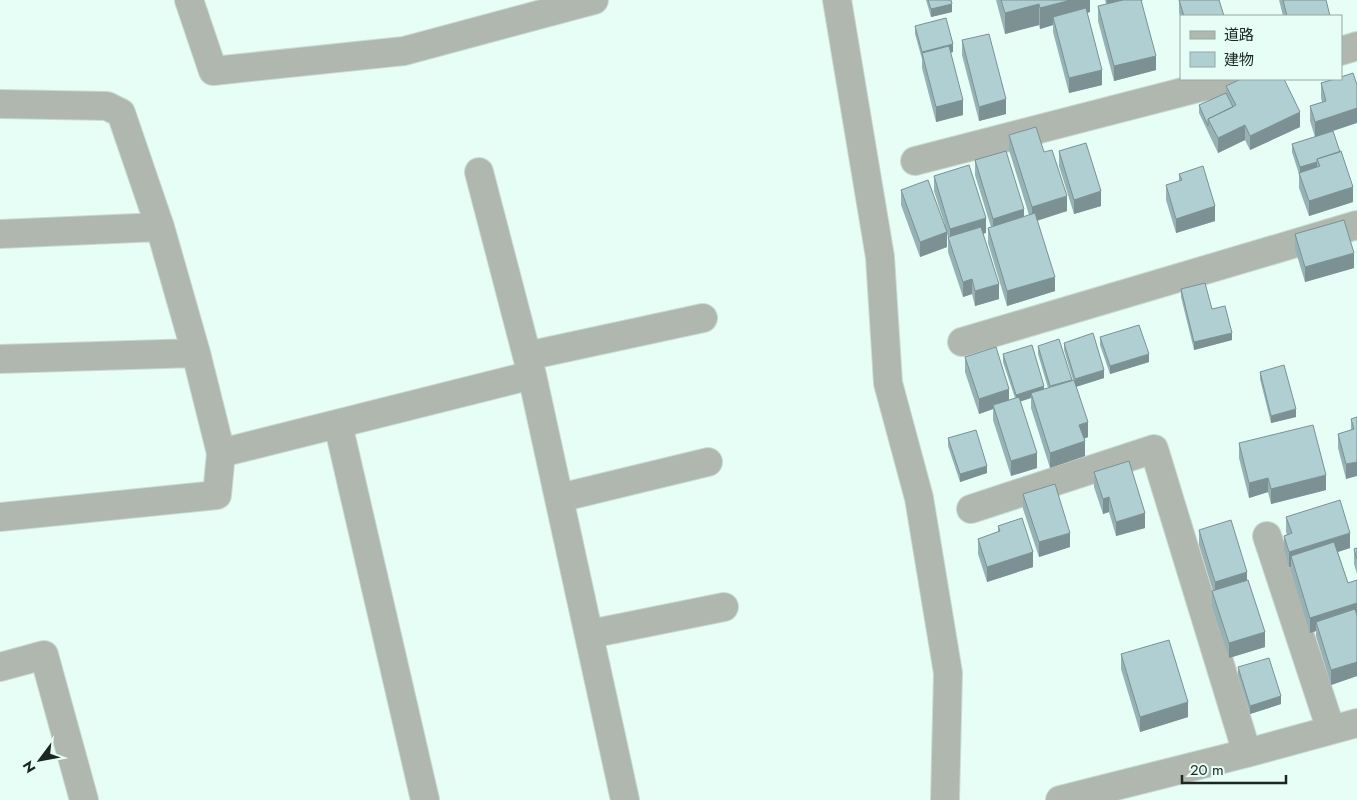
<svg xmlns="http://www.w3.org/2000/svg" width="1357" height="800" viewBox="0 0 1357 800" font-family="Jost,'Noto Sans JP',sans-serif">
<rect width="100%" height="100%" fill="#e6fef6"/>
<g fill="none" stroke-linecap="round" stroke-linejoin="round">
<g stroke="#c6dbd4" stroke-width="30">
<path id="minor" d="M189,0L213,71L404,51L594,0
M837,0L880,257L888,383L919,498L948,673L945,800
M1341,51L1357,46
M0,104L107,106L121,113L160,227L196,353L221,453L217,495L0,517
M915,161L1233,79
M479,172L532,375L625,800
M0,234L160,227
M962,342L1357,225
M527,356L703,318
M0,359L196,353
M338,424L425,800
M221,453L532,375
M559,498L708,462
M971,509L1154,449L1247,753
M1267,536L1331,730
M590,634L724,607
M0,667L44,655L84,800
M1060,800L1247,753L1357,723"/>
</g>
<use href="#minor" stroke="#afb7af" stroke-width="28"/>
</g>
<path fill="#97b2b5" d="M926,0H951L952,12L931,17Z
M996,0H1090V12L1087,13L1102,85L1069,93L1053,32V25L1040,29L1039,25L1005,34Z
M1105,0H1143L1141,1L1156,70L1114,81L1098,21V6L1106,4Z
M1179,0H1219L1224,16H1181V19L1179,13Z
M1279,0H1326L1330,16H1283Z
M915,26L953,52L950,53L963,115L936,122L922,68V59L915,34Z
M962,40L1006,114L979,121L962,55Z
M1353,73L1315,137L1310,121V106L1322,102L1321,98V83Z
M1226,86L1300,127L1250,150L1245,140L1218,153L1199,113V105L1226,93Z
M1333,131L1353,202L1309,216L1299,188V174L1292,152V144Z
M1009,135L1044,152L1067,211L1037,221L1055,291L1007,306L988,243V228L991,227L975,175V160L1024,217L1029,215L1009,150Z
M1059,151L1101,206L1074,214L1059,166Z
M1179,174L1215,221L1176,233L1166,200V185L1179,181Z
M934,176L986,233H983L999,299L975,306L972,294L963,297L948,252V237L947,234V247L920,257L901,205V190L945,225L934,191Z
M1295,234L1354,268L1305,282L1295,249Z
M1181,289L1212,309L1232,340L1194,350L1181,297Z
M1100,337L1149,362L1110,374L1100,345Z
M1064,343L1104,378L1076,387L1088,437L1084,439L1085,456L1050,468L1031,408V398L1020,401L1037,468L1011,476L993,420V409L979,414L965,372V357L1009,400L1015,398L1003,362V354L1044,389L1048,388L1038,354V346L1072,381L1073,380L1064,350Z
M1260,372L1296,417L1271,423L1260,379Z
M1357,417L1346,479L1338,448V434L1351,430V419Z
M948,438L987,473L960,482L948,446Z
M1239,443L1326,490L1271,504L1268,492L1249,498L1239,458Z
M1094,472L1145,528L1116,536L1109,512L1103,514L1094,487Z
M1023,494L1070,547L1039,557L1023,509Z
M1286,517L1350,548L1338,552L1348,583L1357,580V676L1331,685L1316,636V631L1310,633L1291,571V567H1289L1284,550V536L1287,534L1286,532Z
M998,526L1033,567L987,582L978,554V539L998,532Z
M1199,530L1247,580L1265,647L1229,658L1212,606V591H1213L1199,545Z
M1357,548V574L1354,564V549Z
M1121,654L1188,717L1140,732L1121,669Z
M1238,667L1281,704L1250,714L1238,675Z"/>
<path fill="#7b9193" d="M1066,0H1090V12L1067,18L1053,17V25L1040,29V8Z
M1107,0H1143L1107,9Z
M952,4V12L931,17V9Z
M1039,4V25L1005,34V13Z
M953,44V52L923,60L922,52Z
M1156,56V70L1114,81V66Z
M1102,70V85L1069,93V78Z
M1006,99V114L979,121V107Z
M963,100V115L936,122V107Z
M1357,108V123L1315,137V122Z
M1300,112V127L1250,150V136Z
M1245,125V140L1218,153V138Z
M1317,162V169L1300,175V167Z
M1353,187V202L1309,216V201Z
M1101,191V206L1074,214V200Z
M1067,196V211L1032,222V207Z
M1215,206V221L1176,233V219Z
M1024,209V224L993,234V219Z
M986,218V233L950,244V229Z
M947,232V247L920,257V242Z
M1354,253V268L1305,282V267Z
M1055,277V291L1007,306V291Z
M972,279V294L963,297V282Z
M999,284V299L975,306V291Z
M1232,333V340L1194,350V342Z
M1149,354V362L1110,374V366Z
M1104,370V378L1075,387V379Z
M1044,386V394L1031,393V398L1016,403V395Z
M1009,389V404L993,405V409L979,414V399Z
M1296,409V417L1271,423V416Z
M1088,422V437L1079,440V425Z
M1085,441V456L1050,468V453Z
M1037,453V468L1011,476V461Z
M1357,462V476L1346,479V464Z
M987,466V473L960,482V474Z
M1326,475V490L1271,504V489Z
M1268,478V492L1249,498V483Z
M1109,497V512L1103,514V499Z
M1145,513V528L1116,536V522Z
M1070,533V547L1039,557V542Z
M1350,533V548L1294,566L1291,556V567H1289V552Z
M1033,552V567L987,582V567Z
M1247,572V587L1215,597V582Z
M1357,603V618L1316,622V631L1310,633V618Z
M1265,632V647L1229,658V643Z
M1357,662V676L1331,685V670Z
M1281,696V704L1250,714V706Z
M1188,702V717L1140,732V717Z"/>
<path fill="#b0cfd2" stroke="#7b9193" d="M928,0H951L952,4L931,9Z
M1001,0H1067V1L1040,8L1039,4L1005,13Z
M1123,0H1141L1156,56L1114,66L1098,6Z
M1179,0H1219L1224,16H1184Z
M1283,0H1326L1330,16H1287Z
M1086,8L1102,70L1069,78L1053,17Z
M946,18L953,44L922,52L915,26Z
M989,34L1006,99L979,107L962,40Z
M949,46L963,100L936,107L922,53Z
M1353,73L1357,85V108L1315,122L1310,106L1326,101L1321,83L1335,79H1341V77Z
M1241,79H1284L1300,112L1250,136L1245,125L1218,138L1208,119L1236,105L1226,86Z
M1226,93L1233,107L1208,119V126L1199,105Z
M1036,127L1044,152L1052,150L1067,196L1032,207L1009,135Z
M1333,131L1340,152L1317,159V162L1300,167L1292,144Z
M1086,143L1101,191L1074,200L1059,151Z
M1006,151L1024,209L993,219L975,160Z
M1341,151L1353,187L1309,201L1299,173L1320,166L1317,159Z
M969,165L986,218L950,229L934,176Z
M1203,166L1215,206L1176,219L1166,185L1182,180L1179,174Z
M928,180L947,232L920,242L901,190Z
M1035,213L1055,277L1007,291L988,228Z
M1344,220L1354,253L1305,267L1295,234Z
M981,227L999,284L975,291L972,279L963,282L948,237Z
M1205,283L1212,309L1225,306L1232,333L1194,342L1181,289Z
M1139,325L1149,354L1110,366L1100,337Z
M1093,333L1104,370L1075,379L1064,343Z
M1059,339L1072,380L1050,386L1038,346Z
M1032,345L1044,386L1016,395L1003,354Z
M996,347L1009,389L979,399L965,357Z
M1284,365L1296,409L1271,416L1260,372Z
M1074,380L1088,422L1079,425L1085,441L1050,453L1031,393Z
M1019,397L1037,453L1011,461L993,405Z
M1357,417V462L1346,464L1338,434L1354,429L1351,419Z
M1313,425L1326,475L1271,489L1268,478L1249,483L1239,443Z
M976,430L987,466L960,474L948,438Z
M1129,461L1145,513L1116,522L1109,497L1103,499L1094,472Z
M1055,484L1070,533L1039,542L1023,494Z
M1340,500L1350,533L1289,552L1284,536L1292,533L1286,517Z
M1022,518L1033,552L987,567L978,539L1000,531L998,526Z
M1231,520L1247,572L1215,582L1199,530Z
M1334,542L1348,583L1357,580V603L1310,618L1291,556Z
M1357,548V559L1354,549Z
M1248,580L1265,632L1229,643L1212,591Z
M1355,609L1357,616V662L1331,670L1316,622Z
M1169,640L1188,702L1140,717L1121,654Z
M1269,658L1281,696L1250,706L1238,667Z"/>
<rect x="1180" y="15" width="162" height="65" fill="#e6fef6" stroke="#95a8a1"/>
<rect x="1190" y="31" width="25" height="8" fill="#afb7af" stroke="#95a8a1"/>
<text x="1224" y="40" font-size="15" fill="#1b2622">道路</text>
<rect x="1190" y="52" width="25" height="15" fill="#b0cfd2" stroke="#95a8a1"/>
<text x="1224" y="65" font-size="15" fill="#1b2622">建物</text>
<g transform="translate(40 760) rotate(238)" stroke="#e6fef6" stroke-width="4" paint-order="stroke">
<path d="M0-4L9 19L0 12L-9 19Z" fill="#1b2622"/>
<text y="-8" font-size="14" font-weight="bold" text-anchor="middle" fill="#1b2622">N</text>
</g>
<path d="M1182 775v8h104v-8" fill="none" stroke="#1b2622" stroke-width="2.5"/>
<text x="1190" y="775" font-size="15" fill="#1b2622" stroke="#e6fef6" stroke-width="4" paint-order="stroke">20 m</text>
</svg>
